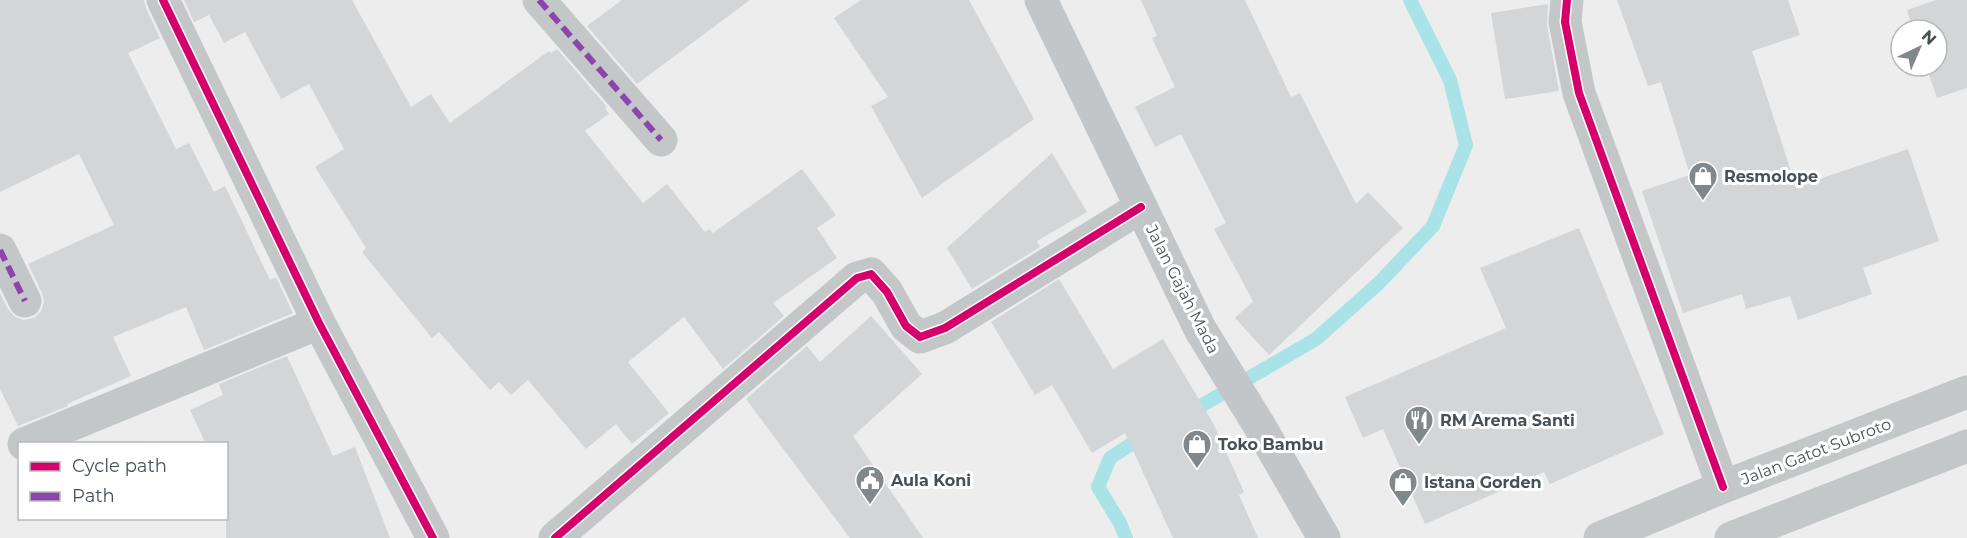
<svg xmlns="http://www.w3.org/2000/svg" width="1967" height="538" viewBox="0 0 1967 538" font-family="Montserrat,sans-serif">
<rect width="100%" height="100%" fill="#ededed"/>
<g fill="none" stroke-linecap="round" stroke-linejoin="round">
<path stroke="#a9e2e7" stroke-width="14" d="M1187,414L1316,339L1379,283L1433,226L1466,145L1450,80L1410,0
M1126,538L1120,523L1098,487L1110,458L1145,435"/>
</g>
<path fill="#d3d5d6" d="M0,0H144L146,8L160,38L128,53L176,149L189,143L214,192L225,186L270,280L276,277L293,313L204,350L186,307L113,337L131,376L67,404L68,406L18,426L0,389V293L8,309L14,316L23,320L34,318L41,311L44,302L42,293L28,264L114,225L79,154L0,192Z
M184,0H352L411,107L431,94L450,123L549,51L551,53L557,49L607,107L605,108L609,114L585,131L643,203L667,184L705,232L709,229L713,233L802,169L836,215L817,228L837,258L773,303L784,316L723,369L684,317L628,362L669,413L632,444L616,424L586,449L528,380L511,395L499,382L490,390L439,332L432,338L362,252L366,248L315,167L344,149L309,84L281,99L245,32L224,43L209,15L194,22Z
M622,0H750L637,84L587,26Z
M861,0H969L1034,119L922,198L871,106L888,97L834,18Z
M1141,0H1245L1291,97L1300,93L1356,204L1368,192L1403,228L1269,355L1235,318L1253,301L1214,229L1226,223L1181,134L1155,147L1135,107L1175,87L1152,38L1157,36Z
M1617,0H1788L1800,35L1752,51L1796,187L1908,149L1939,241L1863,268L1872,294L1798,320L1790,296L1746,309L1742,294L1683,313L1642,191L1690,175L1661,82L1648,86Z
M1936,0H1967V88L1937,98L1926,66H1937V30H1913L1907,10Z
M1548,4L1547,25L1559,91L1505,99L1491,13Z
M1052,153L1087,212L1037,241L1040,247L972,289L947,248Z
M1579,228L1664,434L1550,484L1544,472L1425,524L1383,429L1363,438L1345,397L1506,328L1480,268Z
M1059,279L1113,369L1163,339L1213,423L1244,492L1239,495L1258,538H1173L1125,433L1092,453L1052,385L1035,395L991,322Z
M871,316L922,374L853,436L923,538H850L746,399L807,346L820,362Z
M287,356L333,456L355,447L390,538H226V444H206L190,410L223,395L219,384Z"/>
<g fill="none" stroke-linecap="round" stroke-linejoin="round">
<path stroke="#c4c7c8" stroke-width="33" d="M163,0L319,323L433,538
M539,0L661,140
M1567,0L1565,22L1579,93L1723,487
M0,250L25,301
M24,444L319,323
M555,538L857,278L871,274L887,292L906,326L920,337L945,328L1141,207
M1600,538L1723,487L1967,392
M1731,538L1967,446"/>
<path stroke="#c2c6c8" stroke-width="33" d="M1041,0L1200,329L1259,425L1324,538"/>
<path stroke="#8e44ad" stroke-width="6" stroke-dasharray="12 6" stroke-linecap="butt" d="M539,0L661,140
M0,250L25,301"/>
<g stroke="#fff" stroke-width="11">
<path id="cycleway" d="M163,0L319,323L433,538
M1567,0L1565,22L1579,93L1723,487
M555,538L857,278L871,274L887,292L906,326L920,337L945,328L1141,207"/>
</g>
<use href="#cycleway" stroke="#d6006c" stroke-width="8"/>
</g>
<defs>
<g id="shop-pin" transform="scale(1.5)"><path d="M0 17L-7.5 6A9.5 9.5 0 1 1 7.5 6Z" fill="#80888c" stroke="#fff"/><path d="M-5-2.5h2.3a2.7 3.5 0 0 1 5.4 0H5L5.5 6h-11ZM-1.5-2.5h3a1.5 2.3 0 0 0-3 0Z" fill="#fff"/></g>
<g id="restaurant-pin" transform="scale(1.5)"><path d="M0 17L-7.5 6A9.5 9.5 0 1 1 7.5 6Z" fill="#80888c" stroke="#fff"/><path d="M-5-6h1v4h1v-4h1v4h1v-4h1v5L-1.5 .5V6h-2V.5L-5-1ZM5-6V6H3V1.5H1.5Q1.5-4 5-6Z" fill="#fff"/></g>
<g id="civic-pin" transform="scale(1.5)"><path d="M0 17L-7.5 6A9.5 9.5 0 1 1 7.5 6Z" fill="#80888c" stroke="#fff"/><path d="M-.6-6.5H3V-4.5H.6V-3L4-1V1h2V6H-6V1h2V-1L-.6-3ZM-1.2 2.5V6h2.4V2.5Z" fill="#fff"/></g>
</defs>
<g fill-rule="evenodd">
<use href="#shop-pin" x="1703" y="176"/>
<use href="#restaurant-pin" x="1419" y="420"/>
<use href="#shop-pin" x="1197" y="444"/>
<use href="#civic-pin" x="870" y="480"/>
<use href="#shop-pin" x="1403" y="482"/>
</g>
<g text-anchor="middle" stroke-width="6" stroke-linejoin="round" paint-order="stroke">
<g font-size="16" font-weight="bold" fill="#465157" stroke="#fff" text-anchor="start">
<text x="1724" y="182">Resmolope</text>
<text x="1440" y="426">RM Arema Santi</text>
<text x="1218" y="450">Toko Bambu</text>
<text x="891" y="486">Aula Koni</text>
<text x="1424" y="488">Istana Gorden</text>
</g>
<g font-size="16" fill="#465157" stroke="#fff">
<text transform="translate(1183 289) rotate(63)" y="6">Jalan Gajah Mada</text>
<text transform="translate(1816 451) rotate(-21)" y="6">Jalan Gatot Subroto</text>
</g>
</g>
<rect x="18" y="442" width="210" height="78" fill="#ffffff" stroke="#b5b9bc" stroke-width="1.5"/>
<rect x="30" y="462" width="30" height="9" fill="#d6006c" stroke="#b5b9bc" stroke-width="1.5"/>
<text x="72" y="472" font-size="18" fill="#465157">Cycle path</text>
<rect x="30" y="492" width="30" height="9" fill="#8e44ad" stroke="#b5b9bc" stroke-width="1.5"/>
<text x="72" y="502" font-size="18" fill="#465157">Path</text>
<g transform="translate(1919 48) rotate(44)"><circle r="28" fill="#ffffff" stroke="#b5b9bc" stroke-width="1.5"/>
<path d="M0-4.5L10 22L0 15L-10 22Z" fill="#80888c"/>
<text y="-9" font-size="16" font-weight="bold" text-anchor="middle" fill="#465157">N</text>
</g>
</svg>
